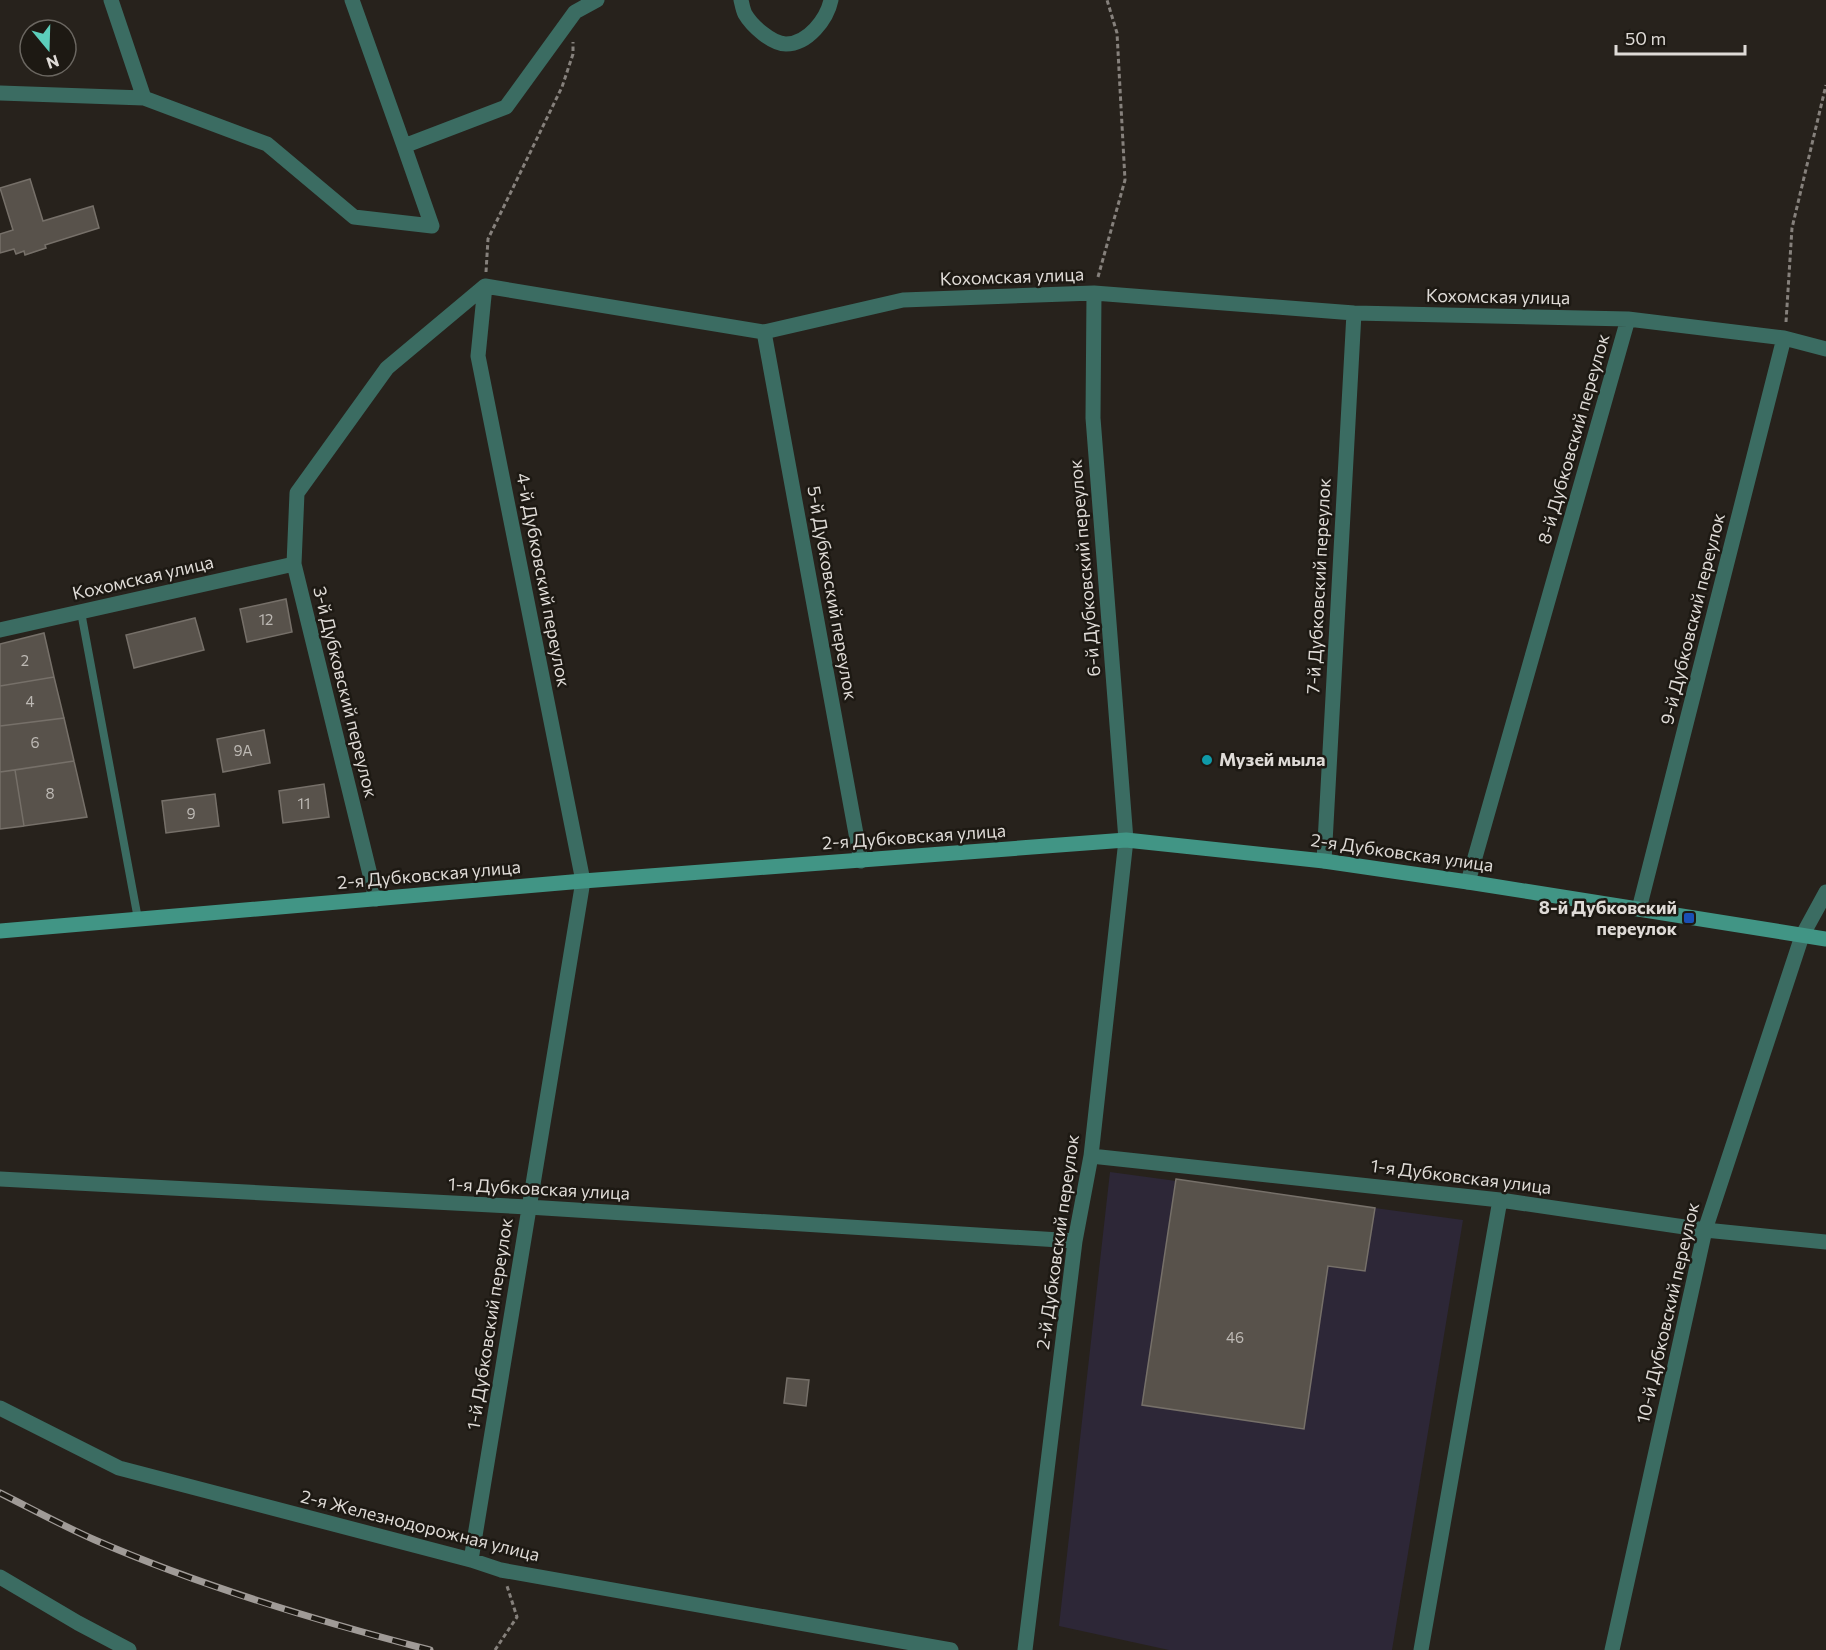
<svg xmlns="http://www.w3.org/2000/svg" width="1826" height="1650" viewBox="0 0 1826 1650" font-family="Commissioner,sans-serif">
<rect width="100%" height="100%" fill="#27221c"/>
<path fill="#2d2737" d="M1110,1172L1463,1220L1392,1650H1169L1059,1626Z"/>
<path fill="#58524b" stroke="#767069" stroke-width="1.5" d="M30,179L43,221L93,206L99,228L45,245L46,248L25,255L24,251L16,254L14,249L0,253V234L13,230L0,188Z
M286,599L292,632L247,642L240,609Z
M195,618L204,650L134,668L126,635Z
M44,633L54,677L0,686V644Z
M54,677L64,718L0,726V686Z
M64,718L74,761L0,772V726Z
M264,730L270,763L223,772L217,739Z
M74,761L87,817L24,826L15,770Z
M15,770L24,826L0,829V772Z
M324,784L329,817L283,823L279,791Z
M215,794L219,826L166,833L162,801Z
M1176,1179L1375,1208L1365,1271L1328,1266L1304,1429L1142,1405Z
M787,1378L809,1380L806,1406L784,1403Z"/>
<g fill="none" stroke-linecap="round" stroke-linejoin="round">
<path stroke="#86817c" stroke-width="3" stroke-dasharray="4.5 3" stroke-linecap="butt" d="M486,272L488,239L562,87L573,54V42
M1098,277L1125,180L1117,33L1107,0
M1786,322L1792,228L1826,85
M495,1650L517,1617L507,1586"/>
<path stroke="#3b6c62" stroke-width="8" d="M81,612L138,919"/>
<path stroke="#3b6c62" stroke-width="15" d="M111,0L144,98
M352,0L404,146
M741,0C742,4 743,10 745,14C752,26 772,44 786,44C808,44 827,19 831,0
M0,93L144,98L267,144L354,217L432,226L404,146L506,107L575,12L597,0
M764,332L861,861
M0,630L294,564
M1324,861L1354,313
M1468,882L1628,319
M376,899L294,564L297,493L387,368L485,286L764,332L903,300L1094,293L1354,313L1628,319L1784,338L1826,349
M1639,909L1784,338
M1091,1156L1500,1200L1705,1230L1826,1242
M0,1179L528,1207L1075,1241
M0,1408L119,1468L471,1560L501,1570L951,1650
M471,1560L583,881L478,356L485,286
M0,1577L78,1623L129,1650
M1025,1650L1075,1241L1091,1156L1126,840L1093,418L1094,293
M1421,1650L1500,1200
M1612,1650L1705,1230L1802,936L1826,892"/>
<path stroke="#419585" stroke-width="15" d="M0,931L583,881L1126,840L1324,861L1468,882L1826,939"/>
<g stroke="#a09b97" stroke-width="7">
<path id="rail" d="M0,1493C32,1509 63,1526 95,1540C203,1587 317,1621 430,1650"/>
</g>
<use href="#rail" stroke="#1d1913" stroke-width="4.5" stroke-dasharray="14" stroke-linecap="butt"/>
</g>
<circle fill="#0f9aa8" stroke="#1d1913" stroke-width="2" cx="1207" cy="760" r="6"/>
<rect fill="#1a4fb4" stroke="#1d1913" stroke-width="2" x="1683" y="912" width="12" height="12" rx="3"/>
<g text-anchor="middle" stroke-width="5" stroke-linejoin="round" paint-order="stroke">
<g font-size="15" fill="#bdb9b4">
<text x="266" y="625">12</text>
<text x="25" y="666">2</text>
<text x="30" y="707">4</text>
<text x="35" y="748">6</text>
<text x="243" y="756">9А</text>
<text x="50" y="799">8</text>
<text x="304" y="809">11</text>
<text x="191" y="819">9</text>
<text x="1235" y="1343">46</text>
</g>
<g font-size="18" fill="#dfdbd7" stroke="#1d1913">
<text transform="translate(1012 277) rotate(-2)" y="6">Кохомская улица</text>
<text transform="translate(1498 297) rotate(1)" y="6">Кохомская улица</text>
<text transform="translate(1574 439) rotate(-74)" y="6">8-й Дубковский переулок</text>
<text transform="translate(1085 568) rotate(-95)" y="6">6-й Дубковский переулок</text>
<text transform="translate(143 578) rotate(-13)" y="6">Кохомская улица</text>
<text transform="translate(543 580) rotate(79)" y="6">4-й Дубковский переулок</text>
<text transform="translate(1319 586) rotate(-87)" y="6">7-й Дубковский переулок</text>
<text transform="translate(832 593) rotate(80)" y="6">5-й Дубковский переулок</text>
<text transform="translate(1693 619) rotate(-76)" y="6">9-й Дубковский переулок</text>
<text transform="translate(345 692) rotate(76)" y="6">3-й Дубковский переулок</text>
<text transform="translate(914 837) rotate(-4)" y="6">2-я Дубковская улица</text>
<text transform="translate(1402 853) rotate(8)" y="6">2-я Дубковская улица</text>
<text transform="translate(429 875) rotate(-5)" y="6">2-я Дубковская улица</text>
<text transform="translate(1461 1177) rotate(7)" y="6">1-я Дубковская улица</text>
<text transform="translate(539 1189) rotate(3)" y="6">1-я Дубковская улица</text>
<text transform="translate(1058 1242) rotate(-82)" y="6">2-й Дубковский переулок</text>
<text transform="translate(1668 1313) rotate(-77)" y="6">10-й Дубковский переулок</text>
<text transform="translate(490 1324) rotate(-81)" y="6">1-й Дубковский переулок</text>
<text transform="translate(420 1526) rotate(14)" y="6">2-я Железнодорожная улица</text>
</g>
<g font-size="18" font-weight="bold" fill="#dfdbd7" stroke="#1d1913" text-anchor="start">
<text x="1219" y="766">Музей мыла</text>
<text x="1677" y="914" text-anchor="end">8-й Дубковский<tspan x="1677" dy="21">переулок</tspan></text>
</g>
</g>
<g transform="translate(48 48) rotate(161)"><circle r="28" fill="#1d1913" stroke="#6b6761" stroke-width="1.5"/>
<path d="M0-4.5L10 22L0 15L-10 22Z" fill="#5ccebb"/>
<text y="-9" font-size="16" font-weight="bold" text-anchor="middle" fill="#dfdbd7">N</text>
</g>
<path d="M1616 45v9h129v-9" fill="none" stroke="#dfdbd7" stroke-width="3"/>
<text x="1625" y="45" font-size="18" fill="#dfdbd7" stroke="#1d1913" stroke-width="4.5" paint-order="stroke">50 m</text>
</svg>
